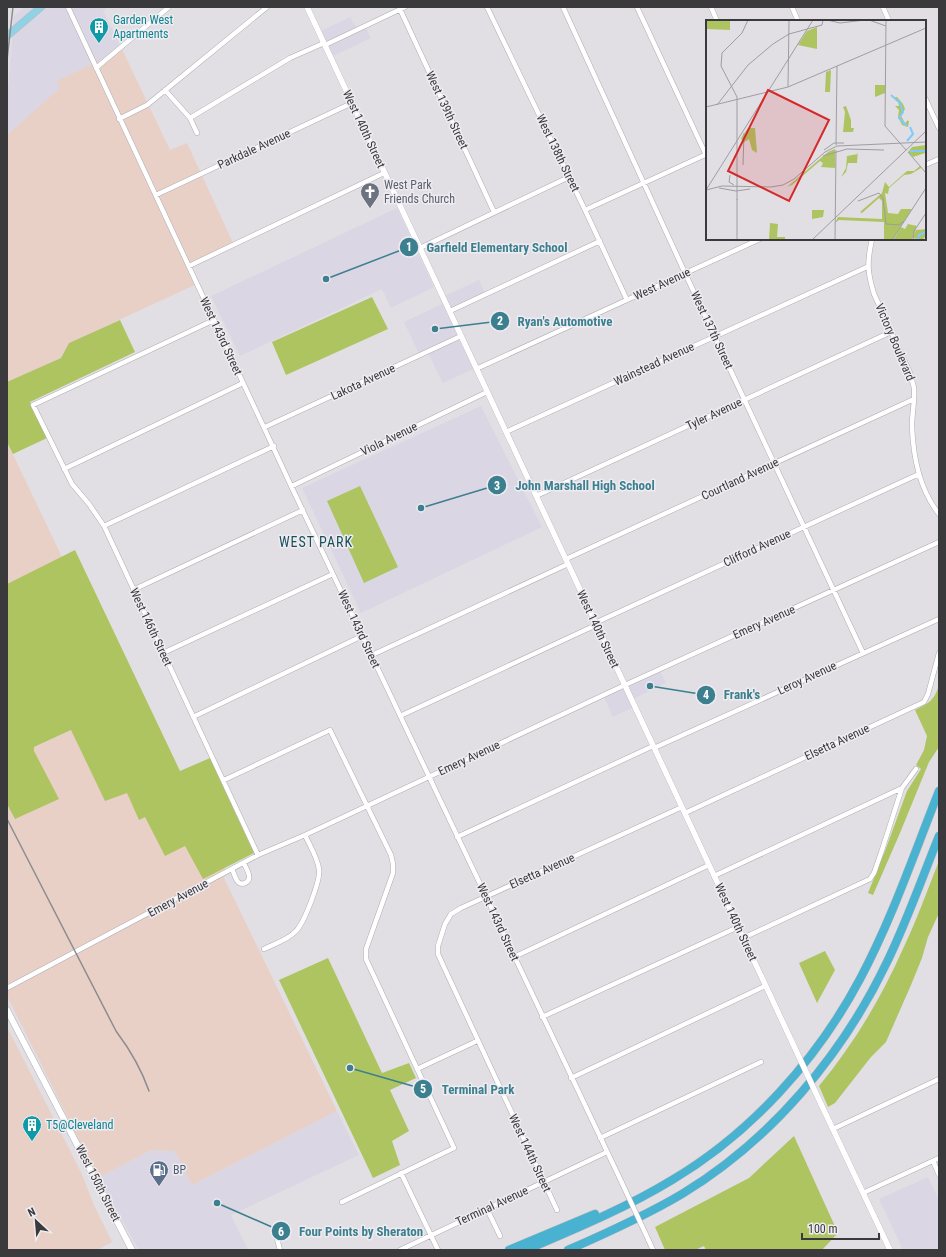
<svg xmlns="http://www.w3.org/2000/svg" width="946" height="1257" viewBox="0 0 946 1257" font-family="'Roboto Condensed',sans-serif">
<rect width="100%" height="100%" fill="#e1dfe4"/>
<path fill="#dbd6e3" d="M24,7H108L103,11L120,45L101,60L58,81L61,88L7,135V102L14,16Z
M350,17L356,28L364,24L371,38L333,56L321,31Z
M397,208L434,287L391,308L382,289L240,356L211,296Z
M479,280L486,296L452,312L478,367L443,383L428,353L420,356L404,322L442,304L440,298Z
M481,406L542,527L361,613L302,488Z
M660,671L666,683L633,699L636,706L613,717L604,697Z
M337,1111L359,1155L231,1215L248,1250H139L98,1178L151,1150L175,1151L192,1185Z
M928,1177L939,1200V1250H903L879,1199Z"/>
<path fill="#e8d0c7" d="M120,45L170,150L187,143L233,243L190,264L199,283L69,343L61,358L7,383V135L60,88L57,81L101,60Z
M7,442L62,557L7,584Z
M71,730L180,771L225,869L224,878L337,1111L192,1185L175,1151L151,1150L98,1178L7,996V760Z
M7,1027L81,1172L94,1205L112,1242L97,1250H7Z"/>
<path fill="#aec461" d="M372,297L388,329L286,375L272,342Z
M120,320L135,352L30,402L47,438L13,454L7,442V382L61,358L69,343Z
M360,486L398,567L364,583L327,501Z
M75,550L180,771L210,758L254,853L203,879L185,846L165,856L145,817L139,820L127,793L105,801L71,730L34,747V751L59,799L15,819L7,804V584Z
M939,685V747L929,762L900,833L873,895L868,893L885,851L907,791L921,769L916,765L924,750L927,736L915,710C929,703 934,701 939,685Z
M939,861V913L928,937L922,958L911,985L886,1042L871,1057L835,1103L828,1107L819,1086C853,1045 880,1000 902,951C916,922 927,891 939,861Z
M825,951L835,970L817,1003L799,963Z
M328,958L382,1073L409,1063L416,1078L390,1090L409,1131L392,1141L400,1165L373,1178L279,980Z
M794,1136L838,1233L822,1250H706L704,1246L695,1250H665L655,1227L749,1178Z"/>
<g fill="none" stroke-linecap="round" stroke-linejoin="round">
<g stroke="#aeacb2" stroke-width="5.5">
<path id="minor" d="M68,7L293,490L622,1183
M399,7L494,212
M487,7L585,210L627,300
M563,7L685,273L863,653
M637,7L707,157
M711,7L717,21
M792,7L798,21
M883,7L889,21
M325,45L405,7
M96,68L169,7
M165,90L190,118L197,133
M925,98L939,128
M190,118L290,58L324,43
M119,119L147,105L267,7
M925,165L939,159
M156,195L352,103
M585,210L707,154
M872,239C867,262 867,271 874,294L910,373C911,378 913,383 914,388C915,401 912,413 912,426C913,456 920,490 939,514
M420,248L569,177
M189,266L384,173
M450,311L600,241
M214,320L33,405L72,484L89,504L104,526L258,855
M476,369L760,239
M265,427L461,336
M506,432L867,267
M64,469L243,383
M292,486L487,392
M536,496L891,332
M104,526L274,446
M566,559L914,399
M133,590L303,510
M595,623L919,474
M163,653L333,574
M372,655L568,564
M400,716L596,625
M193,717L362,636
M654,748L939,619
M224,780L330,730L391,855L393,864V873L366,949V959L454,1148L342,1202
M685,813L924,702L928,694L939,653
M457,837L653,746
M232,869C234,873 235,879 238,882C243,886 250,882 249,876C249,872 245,867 244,863
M714,876L902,788
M743,938L870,879L874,873L881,853L902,788L916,769
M264,949C274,944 288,940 296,931C304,923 321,880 319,869C317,857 310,846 305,835
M514,957L709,865
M7,988L258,855L305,835L625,685L939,542
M542,1017L738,927
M417,1069L477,1041
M571,1078L765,986
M833,1129L939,1079
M600,1138L761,1062
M933,1161L939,1175
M401,1173L438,1250
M863,1193L939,1158
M487,1209L500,1236
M557,1210L443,965L438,954V946L445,924L451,914L461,908L682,807
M275,1231L280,1250
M648,1239L653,1250
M400,1250L607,1152"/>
</g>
<g stroke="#aeacb2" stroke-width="6">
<path id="tertiary" d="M307,7L793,1044
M821,1104L890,1250"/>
</g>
<g stroke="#aeacb2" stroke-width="7">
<path id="secondary" d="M7,1010L132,1250"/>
</g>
<g stroke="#bcbcbd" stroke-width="8">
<path id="primary" d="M7,36L41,7"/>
</g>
<g stroke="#bcbcbd" stroke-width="9">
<path id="motorway" d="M509,1250L595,1214
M526,1250C575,1229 626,1208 672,1180C751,1133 817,1060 860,979C892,919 914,854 939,791
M568,1250C607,1233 645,1216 682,1194C771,1140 842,1056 887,962C907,921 922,878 939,836"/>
</g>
<use href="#minor" stroke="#fff" stroke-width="4.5"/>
<use href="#tertiary" stroke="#fff" stroke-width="5.5"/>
<use href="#secondary" stroke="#fff" stroke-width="6"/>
<use href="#primary" stroke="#92d1e3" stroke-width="7"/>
<use href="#motorway" stroke="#49b2d0" stroke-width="8"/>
<path stroke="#8d8c90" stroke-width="1.5" d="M7,60L13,7
M7,819L116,1031C131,1051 141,1068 149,1091"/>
<g stroke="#aeacb2" stroke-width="5.5" stroke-linecap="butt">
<path id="minor-bridge" d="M622,1183L648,1239"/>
</g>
<g stroke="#aeacb2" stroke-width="6" stroke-linecap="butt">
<path id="tertiary-bridge" d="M793,1044L821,1104"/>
</g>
<use href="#minor-bridge" stroke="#fff" stroke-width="4.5"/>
<use href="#tertiary-bridge" stroke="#fff" stroke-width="5.5"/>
</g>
<defs>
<g id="building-pin" transform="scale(1)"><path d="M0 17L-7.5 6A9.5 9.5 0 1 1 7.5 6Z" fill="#0f9aa8" stroke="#eeecf1"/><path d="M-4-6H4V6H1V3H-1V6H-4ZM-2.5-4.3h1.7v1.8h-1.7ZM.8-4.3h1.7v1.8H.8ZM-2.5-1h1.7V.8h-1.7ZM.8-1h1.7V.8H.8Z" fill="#fff"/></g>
<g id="church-pin" transform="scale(1)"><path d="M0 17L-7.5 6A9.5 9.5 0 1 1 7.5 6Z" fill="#6b7280" stroke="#eeecf1"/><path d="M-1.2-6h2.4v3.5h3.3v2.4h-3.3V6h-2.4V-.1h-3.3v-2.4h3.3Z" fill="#fff"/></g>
<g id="fuel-pin" transform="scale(1)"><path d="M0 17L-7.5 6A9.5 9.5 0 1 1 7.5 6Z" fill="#5c6f8a" stroke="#eeecf1"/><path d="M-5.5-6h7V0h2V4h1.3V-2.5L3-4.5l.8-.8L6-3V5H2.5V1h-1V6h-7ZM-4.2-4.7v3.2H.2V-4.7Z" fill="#fff"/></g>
</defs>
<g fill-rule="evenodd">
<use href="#building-pin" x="99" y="27"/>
<use href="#church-pin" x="370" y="192"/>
<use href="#building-pin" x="32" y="1125"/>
<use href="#fuel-pin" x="159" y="1170"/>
</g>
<g text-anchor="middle" stroke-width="3" stroke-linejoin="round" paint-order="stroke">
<g font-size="12" fill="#0d838f" stroke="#eeecf1" text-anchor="start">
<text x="113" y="24">Garden West<tspan x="113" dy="14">Apartments</tspan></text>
<text x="46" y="1129">T5@Cleveland</text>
</g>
<g font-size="12" fill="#3a3a3c" stroke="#eeecf1">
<text transform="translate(447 110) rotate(65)" y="4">West 139th Street</text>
<text transform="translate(364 129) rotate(65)" y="4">West 140th Street</text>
<text transform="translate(254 149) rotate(-25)" y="4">Parkdale Avenue</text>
<text transform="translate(558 153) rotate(64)" y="4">West 138th Street</text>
<text transform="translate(662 284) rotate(-25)" y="4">West Avenue</text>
<text transform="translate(712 330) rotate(65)" y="4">West 137th Street</text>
<text transform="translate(221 336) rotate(65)" y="4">West 143rd Street</text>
<text transform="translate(895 342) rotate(67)" y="4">Victory Boulevard</text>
<text transform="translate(654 364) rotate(-25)" y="4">Wainstead Avenue</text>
<text transform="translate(363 382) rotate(-25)" y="4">Lakota Avenue</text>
<text transform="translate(714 414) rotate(-25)" y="4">Tyler Avenue</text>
<text transform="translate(389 439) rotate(-26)" y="4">Viola Avenue</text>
<text transform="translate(740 479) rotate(-25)" y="4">Courtland Avenue</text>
<text transform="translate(757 548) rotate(-25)" y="4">Clifford Avenue</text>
<text transform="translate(764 622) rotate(-24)" y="4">Emery Avenue</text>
<text transform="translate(151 627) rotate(65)" y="4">West 146th Street</text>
<text transform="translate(359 629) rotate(65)" y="4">West 143rd Street</text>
<text transform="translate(598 629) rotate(65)" y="4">West 140th Street</text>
<text transform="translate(807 678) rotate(-25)" y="4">Leroy Avenue</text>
<text transform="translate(837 742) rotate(-25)" y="4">Elsetta Avenue</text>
<text transform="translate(469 758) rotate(-25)" y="4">Emery Avenue</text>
<text transform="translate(542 871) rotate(-24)" y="4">Elsetta Avenue</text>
<text transform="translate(178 898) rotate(-28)" y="4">Emery Avenue</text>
<text transform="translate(498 922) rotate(65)" y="4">West 143rd Street</text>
<text transform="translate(736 922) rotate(65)" y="4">West 140th Street</text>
<text transform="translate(530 1153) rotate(65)" y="4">West 144th Street</text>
<text transform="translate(98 1183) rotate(63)" y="4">West 150th Street</text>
<text transform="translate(492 1206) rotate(-25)" y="4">Terminal Avenue</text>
</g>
<g font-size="12" fill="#5b616d" stroke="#eeecf1" text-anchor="start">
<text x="384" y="189">West Park<tspan x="384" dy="14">Friends Church</tspan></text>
</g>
<g font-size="12" fill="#4e5e75" stroke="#eeecf1" text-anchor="start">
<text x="173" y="1174">BP</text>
</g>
<g font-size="14" letter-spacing="1" fill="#174f5b" stroke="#eeecf1">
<text x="316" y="547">WEST PARK</text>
</g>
</g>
<g transform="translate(706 20)">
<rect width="220" height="220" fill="#e1dfe4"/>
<path d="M0,0H24V10L0,9ZM111,7V29L92,25L101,11ZM125,50L124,72H119L120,52ZM169,65H179V73L169,77ZM188,77H191L197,84L199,89L195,96L199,103L202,100L203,102L202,107L196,105L192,97L193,90L189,86H193L192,81ZM140,86L145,100V108H148L147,112H137L139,92L137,87ZM42,108H49L51,133L46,130L43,119L37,123L35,118ZM220,125L219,133L207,137L202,132L206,127ZM129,129V148L115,147L117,143L114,141L86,165L81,167L122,132ZM152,130L151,143H142L140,152L135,157L140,148L141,136L152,134ZM214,146L215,148L205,154L198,155L183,168L182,174L179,173L182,193L192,194L195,189H206L186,220H178V202L133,200L129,203L132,197L176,199V181L173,178L156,193L154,192L176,173L179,162L183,167L201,151H208ZM106,190H118L117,197L106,199ZM64,203L72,204L71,217H79V220H63ZM202,204L211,206L206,220H187L195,207L199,209ZM220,209V216L216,220L207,218L210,210Z" fill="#aec461"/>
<path fill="none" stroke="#7dcbfc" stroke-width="2" d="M185,75L194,83L197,92L193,98L201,106M201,121L207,114L204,107M204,131H220M212,220L213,215L220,212"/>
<path fill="none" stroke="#9e9da1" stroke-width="1" d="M121,0L134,3L159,0M163,0L180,6M180,0L179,106L200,130M82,67L83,0M11,85L42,45L67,24L83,14L116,5L117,0M0,87L82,67L220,8M130,125L131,46M118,130L128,123H138M202,132L220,153M117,136L141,129L178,130M37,145L38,113M24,155L23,162L28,165M13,168L30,171L44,169M0,170L16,166L65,167L77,165L88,159L119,132L131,126L220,122M0,170L107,0M31,180V77L15,46L16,33L36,13L42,0M152,181L173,173L177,178L180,204L193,205L198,201M31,220V179M106,220L220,111M129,220L130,130M186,220L220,168M207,220L208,211L220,193"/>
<path fill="#d62828" fill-opacity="0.15" stroke="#d62828" stroke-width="2" d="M62,70L123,100L83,181L22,151Z"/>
<rect width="220" height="220" fill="none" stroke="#3a3a3c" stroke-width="2"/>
</g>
<path fill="none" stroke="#3c7f8f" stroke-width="1.5" d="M326 279L409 247M435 329L500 321M421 508L497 485M650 686L706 695M350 1068L423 1089M217 1203L281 1231"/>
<g fill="#3c7f8f" stroke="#eeecf1" stroke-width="1.5">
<circle cx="326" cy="279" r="4"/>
<circle cx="435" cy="329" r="4"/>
<circle cx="421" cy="508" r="4"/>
<circle cx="650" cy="686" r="4"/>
<circle cx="350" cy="1068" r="4"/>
<circle cx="217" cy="1203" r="4"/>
<circle cx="409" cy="247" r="10"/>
<circle cx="500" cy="321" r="10"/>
<circle cx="497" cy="485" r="10"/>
<circle cx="706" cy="695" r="10"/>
<circle cx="423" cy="1089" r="10"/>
<circle cx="281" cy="1231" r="10"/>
</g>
<g font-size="12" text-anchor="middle" font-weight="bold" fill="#fff">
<text x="409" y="251">1</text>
<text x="500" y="325">2</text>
<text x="497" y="490">3</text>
<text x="706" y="699">4</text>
<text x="423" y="1093">5</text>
<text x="281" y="1236">6</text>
</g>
<g font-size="13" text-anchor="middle" font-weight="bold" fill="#3c7f8f" stroke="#eeecf1" stroke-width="3" stroke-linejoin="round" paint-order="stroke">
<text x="497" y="252">Garfield Elementary School</text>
<text x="565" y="326">Ryan's Automotive</text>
<text x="585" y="490">John Marshall High School</text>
<text x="742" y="699">Frank's</text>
<text x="478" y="1094">Terminal Park</text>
<text x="361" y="1236">Four Points by Sheraton</text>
</g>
<rect width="946" height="1257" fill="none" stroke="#3a3a3c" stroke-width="16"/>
<g transform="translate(36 1221) rotate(334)" stroke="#eeecf1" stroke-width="3" paint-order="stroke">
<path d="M0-3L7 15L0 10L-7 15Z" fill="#3a3a3c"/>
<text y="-6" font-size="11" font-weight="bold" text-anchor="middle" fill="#3a3a3c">N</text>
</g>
<path d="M802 1233v6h77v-6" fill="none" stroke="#3a3a3c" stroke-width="2"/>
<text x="808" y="1233" font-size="12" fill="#3a3a3c" stroke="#eeecf1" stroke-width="3" paint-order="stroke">100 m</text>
</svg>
